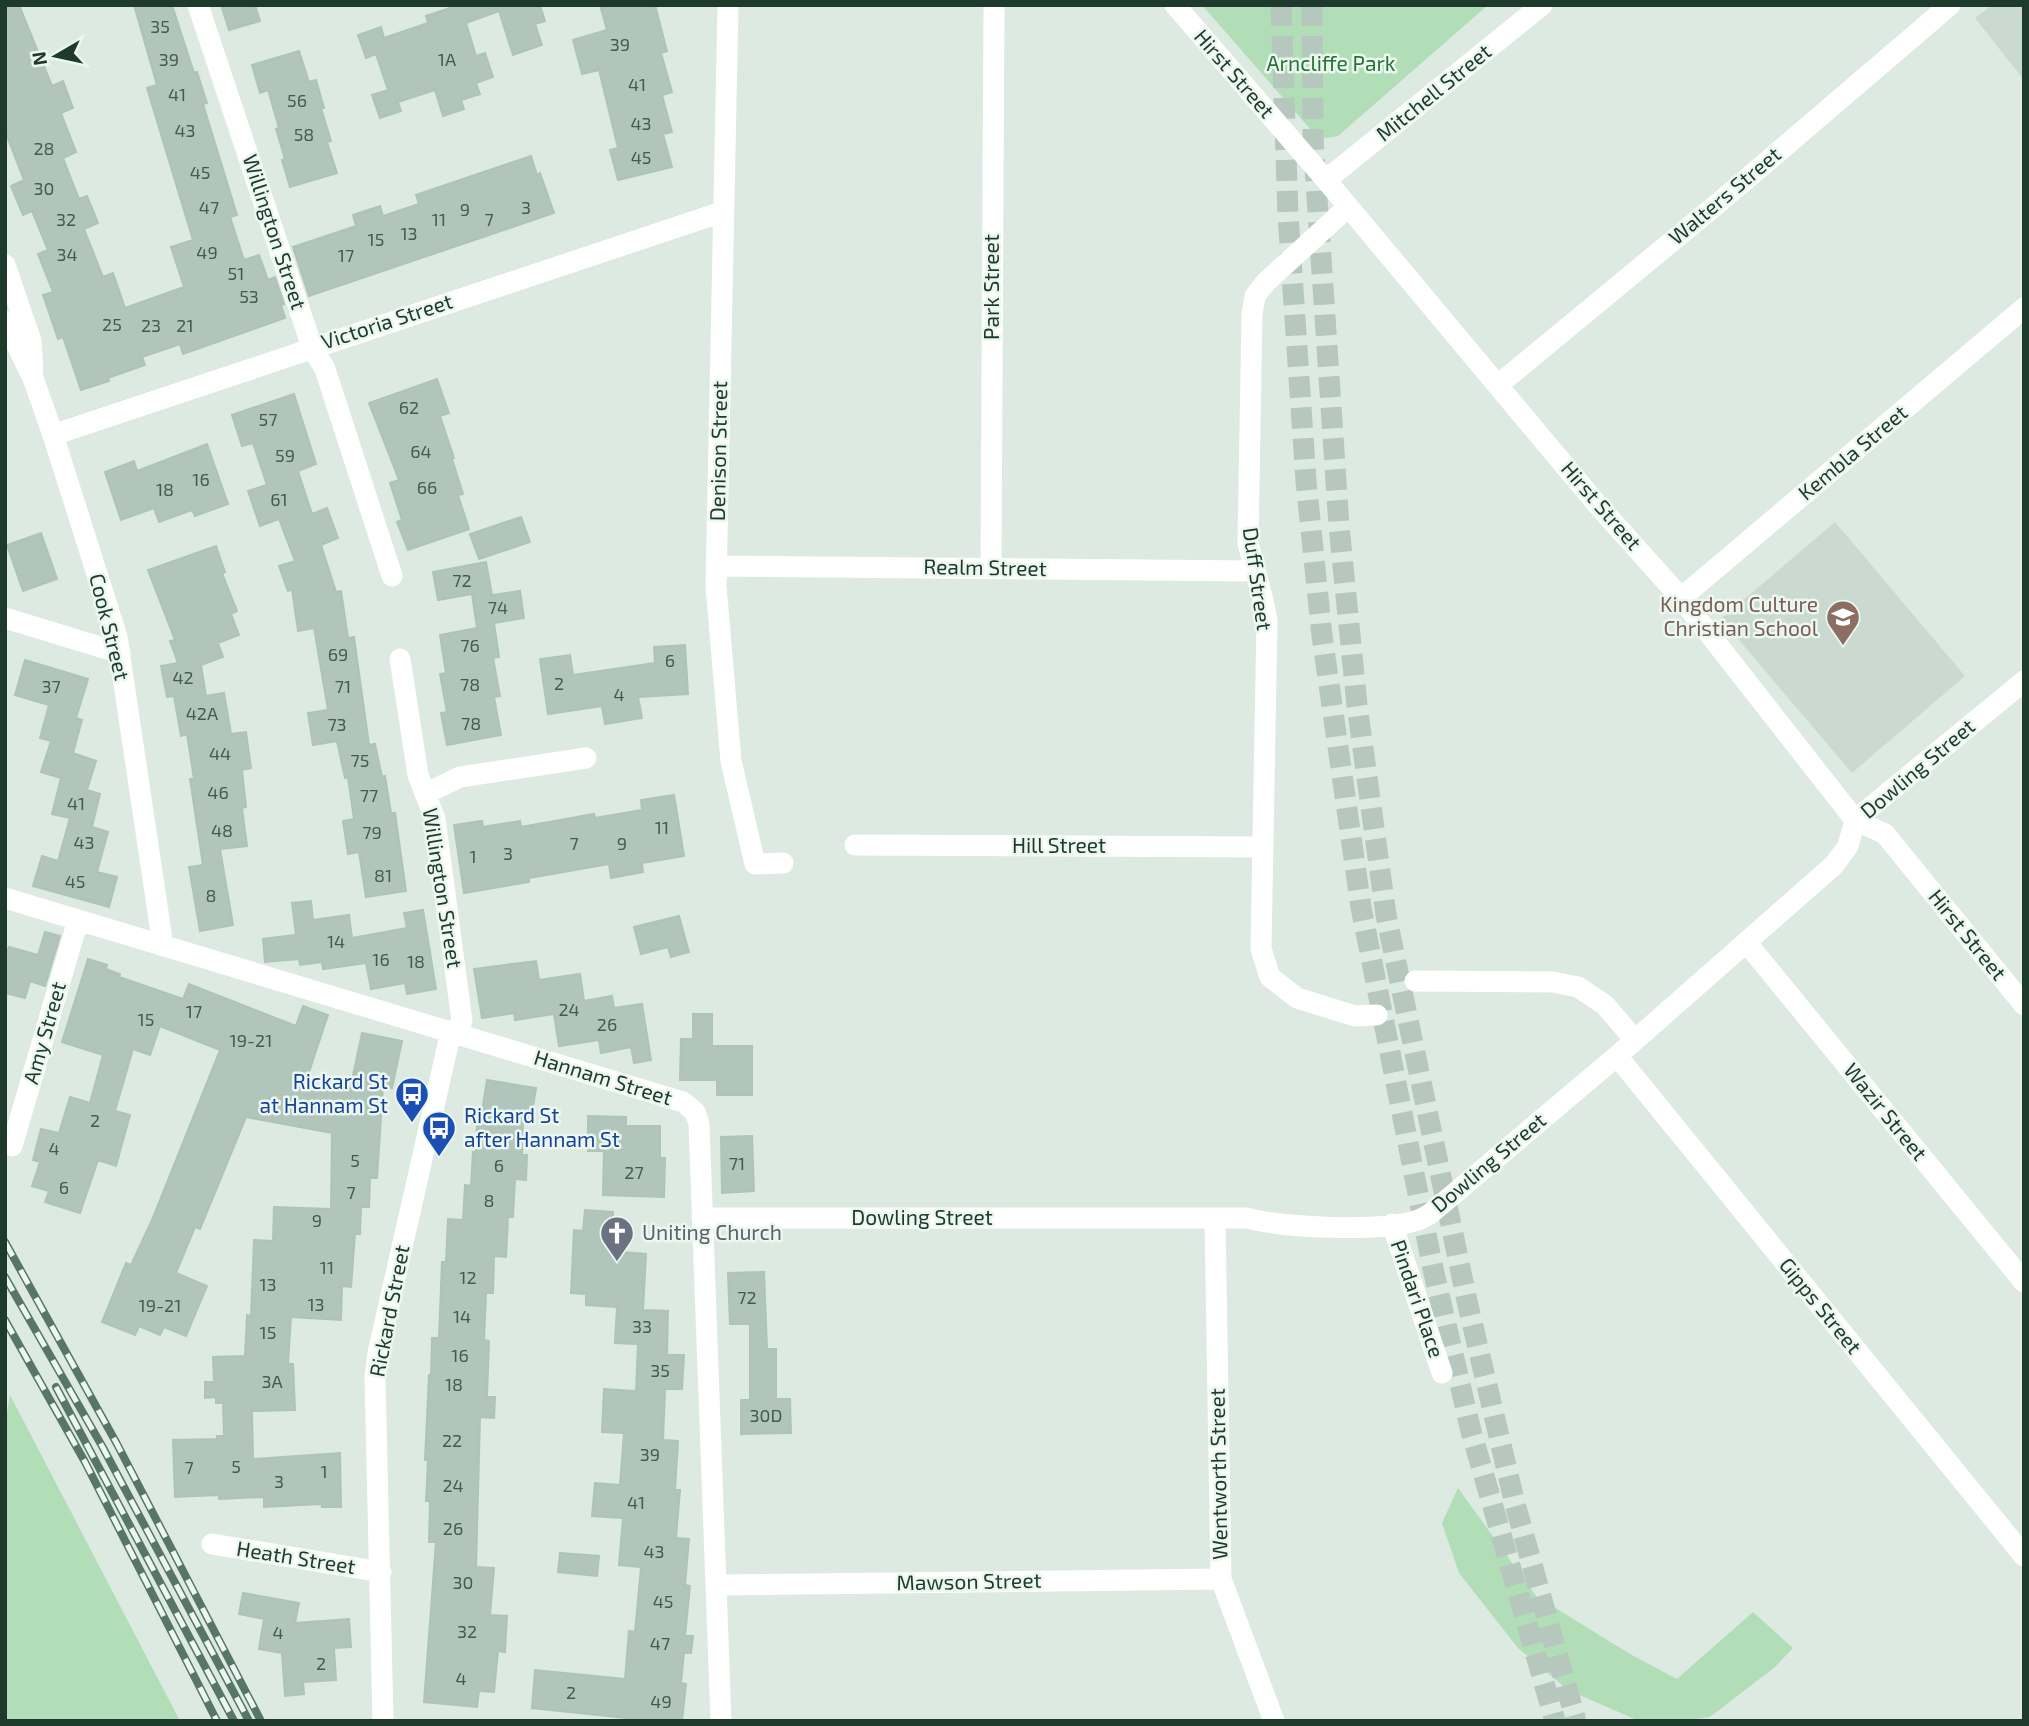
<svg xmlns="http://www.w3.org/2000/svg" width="2029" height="1726" viewBox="0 0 2029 1726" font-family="'Exo 2',sans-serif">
<rect width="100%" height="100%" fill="#dceae1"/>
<path fill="#cadad0" d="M1992,5H2024V80L1975,18Z
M1835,522L1965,676L1852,773L1721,619Z"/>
<path fill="#b2deb7" d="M1202,5H1488L1338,136L1319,139Z
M10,1395L180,1721H5V1425Z
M1458,1488L1536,1596L1630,1654L1677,1679L1753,1612L1793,1648L1775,1667L1710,1717L1682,1721H1639L1568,1690L1518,1648L1459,1573L1442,1523Z"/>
<path fill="#b1c5ba" stroke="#aec4b7" stroke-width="2" d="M5,5H19L52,86L63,81L73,108L61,113L76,152L63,158L79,199L87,196L98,223L84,229L103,277L113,273L125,308L184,287L171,247L193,240L147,88L157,85L134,5H172L194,73L197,72L207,103L203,104L237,215L230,217L244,260L259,255L268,280L275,277L284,304L281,305L285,318L183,354L180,344L142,357L145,365L108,378L109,381L81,390L63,337L58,339L43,295L53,292L38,254L48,250L32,211L23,215L11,186L24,180L5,131Z
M221,5H255L260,21L229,30Z
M459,5H540L545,21L535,24L542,45L513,55L499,11L466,23L476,56L485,53L493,77L476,83L480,94L461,100L464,109L443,116L435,90L398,102L401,111L380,118L372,95L388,90L376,54L366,58L358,35L381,27L384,38L428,23L426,16Z
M600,5H655L667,51L661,53L672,92L662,95L672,132L663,134L672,167L618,180L610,150L618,148L599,70L582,74L573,40L607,30Z
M299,51L309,82L316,80L324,108H321L331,141L327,142L337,173L290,187L282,160L285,159L276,129L279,128L268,90L260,93L252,65Z
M531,156L537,175L540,173L554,213L309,296L293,247L356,226L353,215L380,206L383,216L419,204L416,195Z
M437,379L449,413L440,416L454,458L452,459L463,494L458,495L469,529L408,550L397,522L402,520L390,483L399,480L369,403Z
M294,394L316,464L298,471L312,514L327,508L338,538L321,545L336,592L341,591L348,638L354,637L369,745L375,744L382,777L385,776L391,813H395L406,891L366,897L359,852L348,854L343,821L354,819L348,777L345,778L337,741L313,745L308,713L328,710L314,628L298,631L292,589L288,591L279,566L295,561L279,519L260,526L248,491L267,485L253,443L242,446L232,415Z
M207,444L228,504L195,516L192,510L159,522L154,508L121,520L105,472L134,461L137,471Z
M521,517L530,542L479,559L470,534Z
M41,533L57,579L23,591L7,545Z
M216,546L225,572L222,573L237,611L231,614L239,635L218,643L223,657L201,665L206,696L224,693L231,734L246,732L251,768L242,770L246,807L242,808L247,846L220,849L233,925L200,931L189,867L203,865L190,779H194L187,734L181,736L174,696L167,697L161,666L178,663L170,641L175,640L148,570Z
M486,562L492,595L520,591L524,618L494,623L499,657L493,658L500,696L494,697L501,735L447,745L441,713L447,712L440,674L446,673L440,635L477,628L472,594L438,600L433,572Z
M685,645L688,694L638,697L642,718L605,724L602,706L548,714L540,659L570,655L573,675L655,663L654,647Z
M25,660L88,679L76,718L82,720L73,753L96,761L87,790L100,794L92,827L108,832L97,872L117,877L109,907L33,886L42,856L58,861L70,818L52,814L61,778L41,772L51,741L40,738L49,705L15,695Z
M674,795L684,856L642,863L643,872L611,878L609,864L529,878V882L464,893L454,825L482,821L483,827L520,821L521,827L594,814L595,818L642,810L641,800Z
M311,901L313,920L349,915L352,938L407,928L404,913L423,910L436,989L407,994L405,983L371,989L366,963L323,969L322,962L300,965L299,959L265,962L263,939L296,935L292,903Z
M679,916L689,952L671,957L668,947L641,954L634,927Z
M45,932L60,936L45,986L30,981L25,998L5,993V949L8,950L9,947L38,955Z
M88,959L107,965L106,969L120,974L119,977L183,999L189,984L296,1026L303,1006L328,1015L304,1087L350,1090L362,1033L402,1041L392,1088L383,1086L377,1178H370L369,1207H361L360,1234H355L351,1287L342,1286L341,1320L291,1317L288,1364H293L295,1410L252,1411L253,1459L340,1453L341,1507H322V1504L264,1507V1497L219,1499V1495L175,1497L173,1440L217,1439V1436H224L223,1403H216V1397L205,1398V1382H214L213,1357L245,1356L247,1315L251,1316L254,1240L273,1241L274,1207L331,1209L332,1133L246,1117L200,1229L195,1227L176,1273L207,1286L186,1336L164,1327L160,1335L139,1326L135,1335L102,1322L126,1263L131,1265L152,1220L220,1050L160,1026L150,1055L133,1049L115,1111L130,1115L116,1166L98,1160L80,1213L45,1202L49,1191L32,1186L40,1162L33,1160L41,1129L59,1133L70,1097L90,1103L103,1055L62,1042Z
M536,961L539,980L580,974L584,1001L612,996L614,1008L642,1004L651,1060L634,1063L631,1047L601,1053L599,1040L559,1046L554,1014L515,1020L514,1013L482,1018L474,969Z
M693,1014H712V1046H752V1095H717V1080H680L681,1039H693Z
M487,1080L536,1088L531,1119L523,1118L522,1155H527L526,1180L515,1179L513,1217H508L506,1257L494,1256L493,1293H486L484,1340L489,1341L487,1397H495L494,1418L480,1417L476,1567L494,1568L490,1615L507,1616L505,1652L498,1651L494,1692L479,1691L477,1707L424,1702L436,1542H429L430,1501H426L428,1460H425L429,1375H431L432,1338H439L442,1262H446L448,1219L463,1220L465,1185L471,1186L473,1152H476L477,1124H480Z
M588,1116L626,1117V1126H660V1158H665L664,1197L603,1195L604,1151H588Z
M752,1136L754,1191L722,1193L721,1137Z
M585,1210L613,1212L612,1235L622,1236L621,1252L646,1254L643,1310L668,1311L667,1355H684L682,1389H665L663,1440L678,1441L675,1490H680L676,1538L689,1539L685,1585L690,1586L685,1636H693L691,1653H684L681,1683L686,1684L682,1721H636V1719L532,1708L535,1670L625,1679L629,1631L635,1632L641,1567L619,1565L623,1518L592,1516L595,1483L620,1485L624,1433L602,1432L604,1389L636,1391L638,1344L615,1343L617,1307L586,1305V1294L571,1293L574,1230L583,1231Z
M764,1272L767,1349H776V1399H790L791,1433L741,1434V1400H750V1324H730L728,1273Z
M560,1553L599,1556L597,1576L558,1572Z
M243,1593L299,1603L295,1623L349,1619L351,1647L334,1648L336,1680L303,1682L304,1694L285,1696L282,1653L259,1649L264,1619L239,1614Z"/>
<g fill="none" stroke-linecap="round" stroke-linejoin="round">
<path stroke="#b6c7bd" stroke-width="21" stroke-dasharray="21 10" stroke-linecap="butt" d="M1281,5L1288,215L1306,481L1322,636L1361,907L1433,1269L1471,1431L1555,1721
M1312,5L1313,138L1339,526L1357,705L1386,915L1467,1301L1515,1504L1576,1721"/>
<path stroke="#fff" stroke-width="21" d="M198,5L312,347L325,369L392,576
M728,5L716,586L731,761L755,864L783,863
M1175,5L1326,180L1596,503L1681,598L1855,820L1885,834L2024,1005
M1326,180L1542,5
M1348,207L1266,282L1255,296L1252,314L1248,543C1254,569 1263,594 1267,621L1261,949L1270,977L1297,998L1355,1016L1377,1015
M5,265L31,341L33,369
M5,321L33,378L53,435L117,637L163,946
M1498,385L1722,200L1950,5
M53,435L722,212
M716,566L1254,571
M991,568L994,5
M1681,598L2024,308
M5,618L120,653
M425,794L460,777L586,758
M855,845L1263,847
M5,898L683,1102L695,1112L699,1124L721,1721
M1746,942L2024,1282
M1415,981L1553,982L1578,987L1605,1005L1634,1039
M1617,1056L2024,1556
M12,1146L78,920
M702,1218H1247C1283,1228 1379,1232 1415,1221C1420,1220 1425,1217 1430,1214L1617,1056L1834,865L1848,846L1855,820L2024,681
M1215,1218L1221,1579L1274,1721
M1392,1224L1442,1373
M212,1544L381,1572
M717,1585L1221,1579
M383,1721L375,1378L378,1353L449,1040L462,1021L435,819L418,775L400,659"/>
<g stroke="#577669" stroke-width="8">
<path id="rail" d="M5,1242L117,1444L261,1721
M5,1277L102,1446L249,1721
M5,1320L85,1462L217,1721
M56,1387L234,1721"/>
</g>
<use href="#rail" stroke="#ecf7f0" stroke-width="5" stroke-dasharray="16" stroke-linecap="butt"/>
</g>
<defs>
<g id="school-pin" transform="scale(1.75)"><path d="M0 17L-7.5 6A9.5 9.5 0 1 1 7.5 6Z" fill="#8d6e63" stroke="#ecf7f0"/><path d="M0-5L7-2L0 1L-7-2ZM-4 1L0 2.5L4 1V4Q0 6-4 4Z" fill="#fff"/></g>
<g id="bus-pin" transform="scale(1.75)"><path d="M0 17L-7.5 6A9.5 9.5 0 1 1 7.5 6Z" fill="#1a4fb4" stroke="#ecf7f0"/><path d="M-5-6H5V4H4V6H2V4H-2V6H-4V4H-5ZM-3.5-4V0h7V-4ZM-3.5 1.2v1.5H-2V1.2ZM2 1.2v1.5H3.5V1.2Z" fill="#fff"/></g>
<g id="church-pin" transform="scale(1.75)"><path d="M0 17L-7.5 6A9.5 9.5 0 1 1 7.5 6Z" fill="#6b7280" stroke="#ecf7f0"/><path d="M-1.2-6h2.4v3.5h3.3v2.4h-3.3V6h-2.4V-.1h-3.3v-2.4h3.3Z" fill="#fff"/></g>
</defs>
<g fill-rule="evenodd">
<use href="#school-pin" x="1843" y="617"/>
<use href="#bus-pin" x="412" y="1094"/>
<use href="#bus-pin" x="439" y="1128"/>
<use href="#church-pin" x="617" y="1233"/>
</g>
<g text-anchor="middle" stroke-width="5" stroke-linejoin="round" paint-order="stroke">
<g font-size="18" fill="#425d50">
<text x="160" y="33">35</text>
<text x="620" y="51">39</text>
<text x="169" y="66">39</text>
<text x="447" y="66">1A</text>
<text x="637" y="91">41</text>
<text x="177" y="101">41</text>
<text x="297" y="107">56</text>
<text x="641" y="130">43</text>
<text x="185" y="137">43</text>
<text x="304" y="141">58</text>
<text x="44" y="155">28</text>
<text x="641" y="164">45</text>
<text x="200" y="179">45</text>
<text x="44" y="195">30</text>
<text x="209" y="214">47</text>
<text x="526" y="214">3</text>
<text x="465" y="216">9</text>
<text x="66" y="226">32</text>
<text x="439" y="226">11</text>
<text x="489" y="226">7</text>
<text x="409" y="240">13</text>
<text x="376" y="246">15</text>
<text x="207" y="259">49</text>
<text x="67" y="261">34</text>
<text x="346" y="262">17</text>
<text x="236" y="280">51</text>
<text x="249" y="303">53</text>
<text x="112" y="331">25</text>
<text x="151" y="332">23</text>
<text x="185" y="332">21</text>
<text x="409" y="414">62</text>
<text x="268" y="426">57</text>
<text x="421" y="458">64</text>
<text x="285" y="462">59</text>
<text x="201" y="486">16</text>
<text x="427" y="494">66</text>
<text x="165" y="496">18</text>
<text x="279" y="506">61</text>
<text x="462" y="587">72</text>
<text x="498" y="614">74</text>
<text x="470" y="652">76</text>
<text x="338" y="661">69</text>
<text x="670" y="667">6</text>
<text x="183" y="684">42</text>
<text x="559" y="690">2</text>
<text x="470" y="691">78</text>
<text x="51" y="693">37</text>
<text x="343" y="693">71</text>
<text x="619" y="701">4</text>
<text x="202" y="720">42A</text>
<text x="471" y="730">78</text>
<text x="337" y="731">73</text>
<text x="220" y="760">44</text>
<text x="360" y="767">75</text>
<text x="218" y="799">46</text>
<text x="369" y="802">77</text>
<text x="76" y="810">41</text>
<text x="662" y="834">11</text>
<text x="222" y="837">48</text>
<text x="372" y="839">79</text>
<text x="84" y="849">43</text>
<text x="574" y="850">7</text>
<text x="622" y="850">9</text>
<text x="508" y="860">3</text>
<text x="473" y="863">1</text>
<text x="383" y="882">81</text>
<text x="75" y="888">45</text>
<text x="211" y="902">8</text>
<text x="336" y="948">14</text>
<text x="381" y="966">16</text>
<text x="416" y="968">18</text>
<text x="569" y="1016">24</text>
<text x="194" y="1018">17</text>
<text x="146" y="1026">15</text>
<text x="607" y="1031">26</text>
<text x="251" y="1047">19-21</text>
<text x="95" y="1127">2</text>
<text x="54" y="1155">4</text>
<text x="355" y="1167">5</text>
<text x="737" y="1170">71</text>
<text x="499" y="1172">6</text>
<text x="634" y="1179">27</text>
<text x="64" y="1194">6</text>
<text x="351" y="1199">7</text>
<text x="489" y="1207">8</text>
<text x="317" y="1227">9</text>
<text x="327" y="1274">11</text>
<text x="468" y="1284">12</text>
<text x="268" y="1291">13</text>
<text x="747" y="1304">72</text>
<text x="316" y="1311">13</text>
<text x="160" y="1312">19-21</text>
<text x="462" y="1323">14</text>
<text x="642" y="1333">33</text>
<text x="268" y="1339">15</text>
<text x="460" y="1362">16</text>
<text x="660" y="1377">35</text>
<text x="272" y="1388">3A</text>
<text x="454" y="1391">18</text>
<text x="766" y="1422">30D</text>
<text x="452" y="1447">22</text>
<text x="650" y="1461">39</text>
<text x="236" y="1473">5</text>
<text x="189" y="1474">7</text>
<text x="324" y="1478">1</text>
<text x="279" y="1488">3</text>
<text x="453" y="1492">24</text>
<text x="636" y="1509">41</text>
<text x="453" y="1535">26</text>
<text x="654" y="1558">43</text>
<text x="463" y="1589">30</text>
<text x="663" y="1608">45</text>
<text x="467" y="1638">32</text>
<text x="278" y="1639">4</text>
<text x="660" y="1650">47</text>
<text x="321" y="1670">2</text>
<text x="461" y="1685">4</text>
<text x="571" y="1699">2</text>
<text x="661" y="1708">49</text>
</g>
<g font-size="21" fill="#247436" stroke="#ecf7f0">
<text x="1331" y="71">Arncliffe Park</text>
</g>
<g font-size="21" fill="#1d3a2d" stroke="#ecf7f0">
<text transform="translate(1234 74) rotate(49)" y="7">Hirst Street</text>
<text transform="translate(1434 93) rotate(-39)" y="7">Mitchell Street</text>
<text transform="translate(1725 196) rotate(-40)" y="7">Walters Street</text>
<text transform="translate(274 232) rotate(72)" y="7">Willington Street</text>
<text transform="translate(992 287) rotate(-90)" y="7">Park Street</text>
<text transform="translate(387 322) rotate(-18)" y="7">Victoria Street</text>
<text transform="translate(719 451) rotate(-89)" y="7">Denison Street</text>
<text transform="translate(1853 453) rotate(-40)" y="7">Kembla Street</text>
<text transform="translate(1601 506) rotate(49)" y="7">Hirst Street</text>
<text transform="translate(985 568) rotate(1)" y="7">Realm Street</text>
<text transform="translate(1257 579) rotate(82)" y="7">Duff Street</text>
<text transform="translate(109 627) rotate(76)" y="7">Cook Street</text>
<text transform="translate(1918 769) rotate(-40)" y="7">Dowling Street</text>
<text x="1059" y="853">Hill Street</text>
<text transform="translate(442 888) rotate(81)" y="7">Willington Street</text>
<text transform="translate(1967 935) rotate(51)" y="7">Hirst Street</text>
<text transform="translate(45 1033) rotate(-74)" y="7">Amy Street</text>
<text transform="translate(603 1078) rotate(17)" y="7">Hannam Street</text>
<text transform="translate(1885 1112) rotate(51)" y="7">Wazir Street</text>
<text transform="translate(1489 1163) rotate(-40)" y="7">Dowling Street</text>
<text x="922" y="1225">Dowling Street</text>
<text transform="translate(1417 1299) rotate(71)" y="7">Pindari Place</text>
<text transform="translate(1820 1306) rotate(51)" y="7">Gipps Street</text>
<text transform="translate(390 1311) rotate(-79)" y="7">Rickard Street</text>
<text transform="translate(1219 1474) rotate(-91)" y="7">Wentworth Street</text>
<text transform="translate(296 1558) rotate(9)" y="7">Heath Street</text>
<text transform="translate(969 1582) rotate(-1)" y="7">Mawson Street</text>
</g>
<g font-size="21" fill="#785e54" stroke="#ecf7f0" text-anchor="end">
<text x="1818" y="612">Kingdom Culture<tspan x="1818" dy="24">Christian School</tspan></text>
</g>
<g font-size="21" fill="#164399" stroke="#ecf7f0" text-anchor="end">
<text x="388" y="1089">Rickard St<tspan x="388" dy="24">at Hannam St</tspan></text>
<text x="464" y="1123" text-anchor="start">Rickard St<tspan x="464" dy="24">after Hannam St</tspan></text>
</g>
<g font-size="21" fill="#5b616d" stroke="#ecf7f0" text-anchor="start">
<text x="642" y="1240">Uniting Church</text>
</g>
</g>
<rect width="2029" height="1726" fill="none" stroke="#1d3a2d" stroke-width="14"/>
<g transform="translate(56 56) rotate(261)" stroke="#ecf7f0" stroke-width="5" paint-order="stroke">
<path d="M0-5L12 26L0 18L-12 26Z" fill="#1d3a2d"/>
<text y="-10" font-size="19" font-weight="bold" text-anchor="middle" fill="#1d3a2d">N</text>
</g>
</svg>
